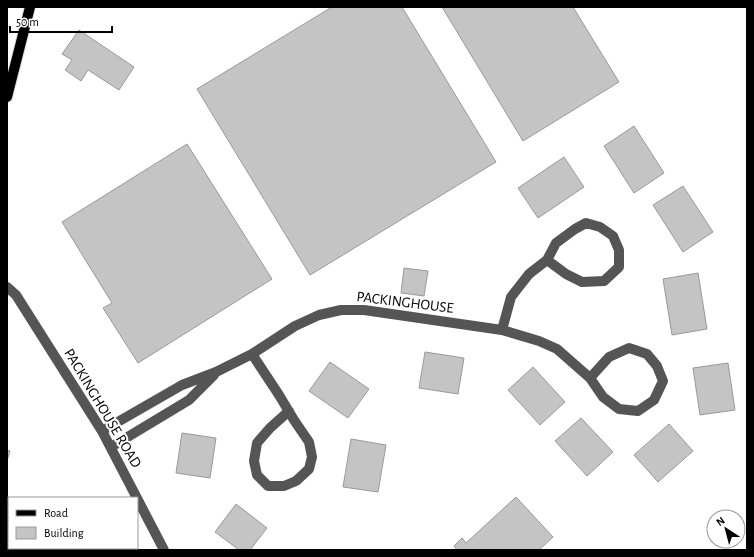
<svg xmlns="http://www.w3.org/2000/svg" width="754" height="557" viewBox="0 0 754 557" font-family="'Alegreya Sans',sans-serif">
<rect width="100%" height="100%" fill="#fff"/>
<path fill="#c4c4c4" stroke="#999" d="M332,7H402L496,162L310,275L197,89Z
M442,7H573L619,82L523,141Z
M79,30L134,67L119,90L88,70L81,81L65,70L72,60L62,54Z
M634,126L664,173L634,193L604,146Z
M187,144L272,279L138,363L103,308L112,303L62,222Z
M564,157L584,187L538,218L518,188Z
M683,186L713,232L683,252L653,205Z
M404,268L428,271L424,296L401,293Z
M698,273L707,329L672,335L663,279Z
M425,352L464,358L458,394L419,388Z
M330,362L369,389L348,418L309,391Z
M728,363L735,410L700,415L693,368Z
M533,367L565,402L540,425L508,390Z
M581,418L613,452L587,476L555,441Z
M669,424L693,451L658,482L634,455Z
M182,433L216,438L210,478L176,473Z
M351,439L386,445L378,492L343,487Z
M7,450L10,451L7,461Z
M516,497L553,537L539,550H457L454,546L462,538L466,543Z
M236,504L267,528L250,550H239L215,532Z"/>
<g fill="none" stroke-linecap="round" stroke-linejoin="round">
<g stroke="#dbdbdb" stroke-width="12">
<path id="major" d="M7,97L30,7"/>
</g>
<path stroke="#555" stroke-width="10" d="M7,287L16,295L102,431L164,550
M502,330L511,297L529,274L547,260L556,243L575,229L586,223L600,227L613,236L619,250V267L604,281L582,282L566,274L547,260
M629,348L647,354L657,366L663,381L654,400L638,411L619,409L603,397L590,378L609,357Z
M252,354L279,395L294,420L309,442L312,457L309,469L296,481L284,486H268L257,475L254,461L257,443L270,428L289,411
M102,431L182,385L216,372L252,354L295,326L319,315L341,310H364L502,330L539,341L557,349L590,378
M111,447L189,400L214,375"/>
<use href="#major" stroke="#000" stroke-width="10"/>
</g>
<g text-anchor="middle" stroke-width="4" stroke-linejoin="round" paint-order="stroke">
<g font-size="15" fill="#000" stroke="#fff">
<text transform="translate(405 302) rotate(7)" y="5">PACKINGHOUSE</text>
<text transform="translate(103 408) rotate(59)" y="5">PACKINGHOUSE ROAD</text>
</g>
</g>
<rect width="754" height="557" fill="none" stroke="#000000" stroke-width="16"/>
<rect x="8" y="497" width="130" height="52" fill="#ffffff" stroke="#999999"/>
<rect x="16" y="510" width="20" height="6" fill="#000000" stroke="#999999"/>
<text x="44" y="517" font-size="12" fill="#000000">Road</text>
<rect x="16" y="527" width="20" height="12" fill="#c4c4c4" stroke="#999999"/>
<text x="44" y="537" font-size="12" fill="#000000">Building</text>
<g transform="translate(726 529) rotate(324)"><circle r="19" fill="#ffffff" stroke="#999999"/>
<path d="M0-3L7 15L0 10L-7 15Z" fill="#000000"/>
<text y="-6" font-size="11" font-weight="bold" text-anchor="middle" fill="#000000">N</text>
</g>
<path d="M10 26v6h102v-6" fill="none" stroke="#000000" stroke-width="2"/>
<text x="16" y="26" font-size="12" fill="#000000" stroke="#ffffff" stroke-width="3" paint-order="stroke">50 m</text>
</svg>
